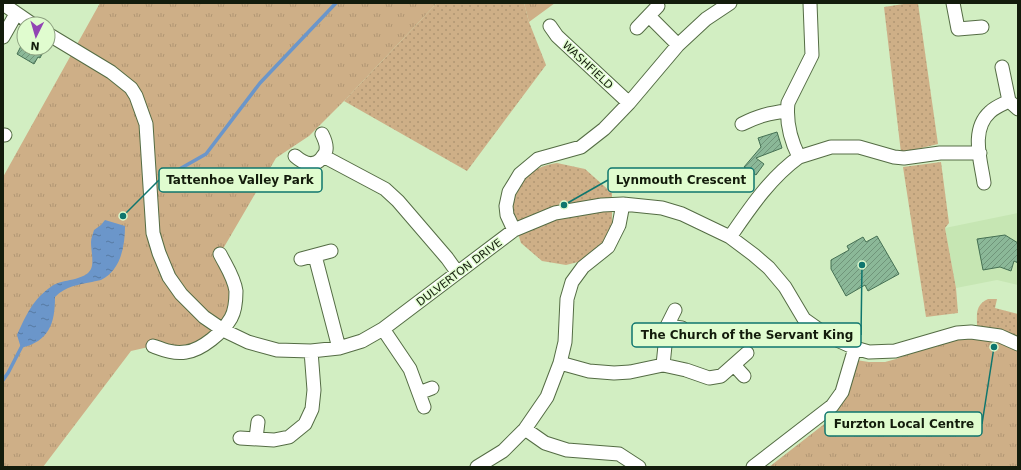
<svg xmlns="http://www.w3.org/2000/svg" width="1021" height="470" viewBox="0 0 1021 470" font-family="'DejaVu Sans',sans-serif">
<defs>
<pattern id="grass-dots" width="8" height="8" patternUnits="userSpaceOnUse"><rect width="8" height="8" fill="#ceaf87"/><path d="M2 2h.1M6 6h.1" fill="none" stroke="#b09673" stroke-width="1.8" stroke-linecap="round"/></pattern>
<pattern id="park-tufts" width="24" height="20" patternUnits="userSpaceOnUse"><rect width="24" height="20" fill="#ceaf87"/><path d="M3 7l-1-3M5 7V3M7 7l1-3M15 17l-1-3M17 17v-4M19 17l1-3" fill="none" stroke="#b09673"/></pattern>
<pattern id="water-ripples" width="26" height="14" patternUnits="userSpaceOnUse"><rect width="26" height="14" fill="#6b96ca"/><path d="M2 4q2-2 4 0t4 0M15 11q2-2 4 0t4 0" fill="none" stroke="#577aa2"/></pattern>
<pattern id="building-hatch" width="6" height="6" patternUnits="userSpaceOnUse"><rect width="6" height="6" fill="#8bb898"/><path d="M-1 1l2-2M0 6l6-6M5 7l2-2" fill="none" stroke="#70957a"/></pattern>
</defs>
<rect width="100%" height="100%" fill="#d2eec2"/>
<path fill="#c6e6b3" d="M1018,213V285L997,280L956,288L945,228Z"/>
<path fill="url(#grass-dots)" d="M437,3H524L529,22L546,65L467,171L344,101Z
M910,3H918L938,144L901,153L884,7Z
M941,162L949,223L945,228L956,288L958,313L926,317L903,167Z
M557,163L585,169L612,193V230L601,248L582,261L566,265L542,261L521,243L510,208C522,182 526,168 557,163Z
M988,299H997L995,308L1018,314V337L1005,331L977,326C977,314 975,305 988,299Z"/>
<path fill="url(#park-tufts)" d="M100,3H437L344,101L309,136L276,158L220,254L233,280L232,316L187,352L153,346L131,351L43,467H3V177Z
M524,3H555L529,22Z
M965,336L998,342L1018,350V467H769L832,418L842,401L856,360L869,362H885L896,359L949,338Z"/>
<path fill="url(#water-ripples)" d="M105,220L125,226C125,246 121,270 101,280C98,281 94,281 92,282C77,285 66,286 55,297C55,324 49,341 21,348L17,335C26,315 33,299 52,286C62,279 85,281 91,269C94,262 91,250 91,242C91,238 93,234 94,230L101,225Z"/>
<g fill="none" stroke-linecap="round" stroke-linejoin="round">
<path stroke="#6b96ca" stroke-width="3.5" d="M169,175L206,154L260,83L336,3
M3,380L8,373L23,344"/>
</g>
<path fill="url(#building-hatch)" stroke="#457053" d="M22,44L24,45V48H45L40,58L38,57L34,64L17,54Z
M777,132L782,148L756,158L764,164L756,175L744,167L761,147L758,138Z
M1005,235L1018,243V263L1014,261L1011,271L1000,267L983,270L977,239Z
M877,236L899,274L868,291L865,285L846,296L831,269V260L849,250L847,246L863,237L866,242Z"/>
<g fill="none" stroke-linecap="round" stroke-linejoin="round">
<g stroke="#546c44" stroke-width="15">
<path id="minor" d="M953,3L958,29L982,27
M3,4L32,24
M649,16L678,45
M550,26L557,36L629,103
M637,28L658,6
M48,34L111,72L131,88L136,96L146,124L153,233L159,253L169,277L181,294L204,317L223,330L248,342L277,350L311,351L339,348L362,341L383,329L514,230L555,213L602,205L623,204L662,208L682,214L730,237L754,255L769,268L785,287L804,319L828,336L855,348L869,352L895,351L957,333L971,332L1000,336L1018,344
M3,37L16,14
M1002,67L1009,101L1018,109
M742,124C758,116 769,113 787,111
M3,135H5
M295,156C303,163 313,168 321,159C323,156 326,153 326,150C327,145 324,138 322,134
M323,156L385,189L398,201L447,258L457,272
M799,157L831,147H859L894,157L904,158L940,153H980
M984,183C981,161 970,130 990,112C995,107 1003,104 1009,101
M514,230L507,215L506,206L509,192L520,174L538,159L581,147L604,129L629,103L678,45L706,19L730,3
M730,237C750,208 770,178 799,157C791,141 786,121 788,103L812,55L810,3
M315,256L339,348
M301,259L331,251
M667,326L682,328
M383,329L410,369L424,407
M153,346C164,350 174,354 186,352C202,350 223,332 231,318C235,311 236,299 236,291C234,277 226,266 220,254
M560,363L589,371L614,373L630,372L663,365L686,370L709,378L721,376L747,353
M663,365L667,326L675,310
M734,365L744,376
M419,393L432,388
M525,429L545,443L567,450L619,454L639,467
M240,438L274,440L289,437L305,424L312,409L314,390L311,351
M256,438L258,422
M477,467L503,451L525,429L547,397L560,363L565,342L567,299L572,282L583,267L608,247L619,225L623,204
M753,467L832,406L842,392L855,348"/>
</g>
<use href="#minor" stroke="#fff" stroke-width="13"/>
</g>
<g text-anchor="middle" stroke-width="3" stroke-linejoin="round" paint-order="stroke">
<g font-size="11" fill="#131c0c" stroke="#e0fccf">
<text transform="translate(588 65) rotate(43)" y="4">WASHFIELD</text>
<text transform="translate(459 272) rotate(-37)" y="4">DULVERTON DRIVE</text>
</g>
</g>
<path fill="none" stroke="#0f766e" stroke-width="1.5" d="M123 216L159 180M564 205L608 180M862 265L861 335M994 347L982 424"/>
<g fill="#0f766e" stroke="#e0fccf" stroke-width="1.5">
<circle cx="123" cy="216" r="4"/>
<circle cx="564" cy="205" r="4"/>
<circle cx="862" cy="265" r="4"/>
<circle cx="994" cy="347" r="4"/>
</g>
<g fill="#e0fccf" stroke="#0f766e" stroke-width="1.5">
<rect x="159" y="168" width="163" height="24" rx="4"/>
<rect x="608" y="168" width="146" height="24" rx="4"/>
<rect x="632" y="323" width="229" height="24" rx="4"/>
<rect x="825" y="412" width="157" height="24" rx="4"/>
</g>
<g font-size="12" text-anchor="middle" font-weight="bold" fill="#131c0c">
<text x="240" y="184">Tattenhoe Valley Park</text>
<text x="681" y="184">Lynmouth Crescent</text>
<text x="747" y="339">The Church of the Servant King</text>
<text x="904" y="428">Furzton Local Centre</text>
</g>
<rect width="1021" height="470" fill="none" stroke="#131c0c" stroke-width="8"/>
<g transform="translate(36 36) rotate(185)"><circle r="19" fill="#e0fccf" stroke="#8ea281"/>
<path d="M0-3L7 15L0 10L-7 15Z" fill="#9244b4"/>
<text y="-6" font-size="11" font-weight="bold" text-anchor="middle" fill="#131c0c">N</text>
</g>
</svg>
